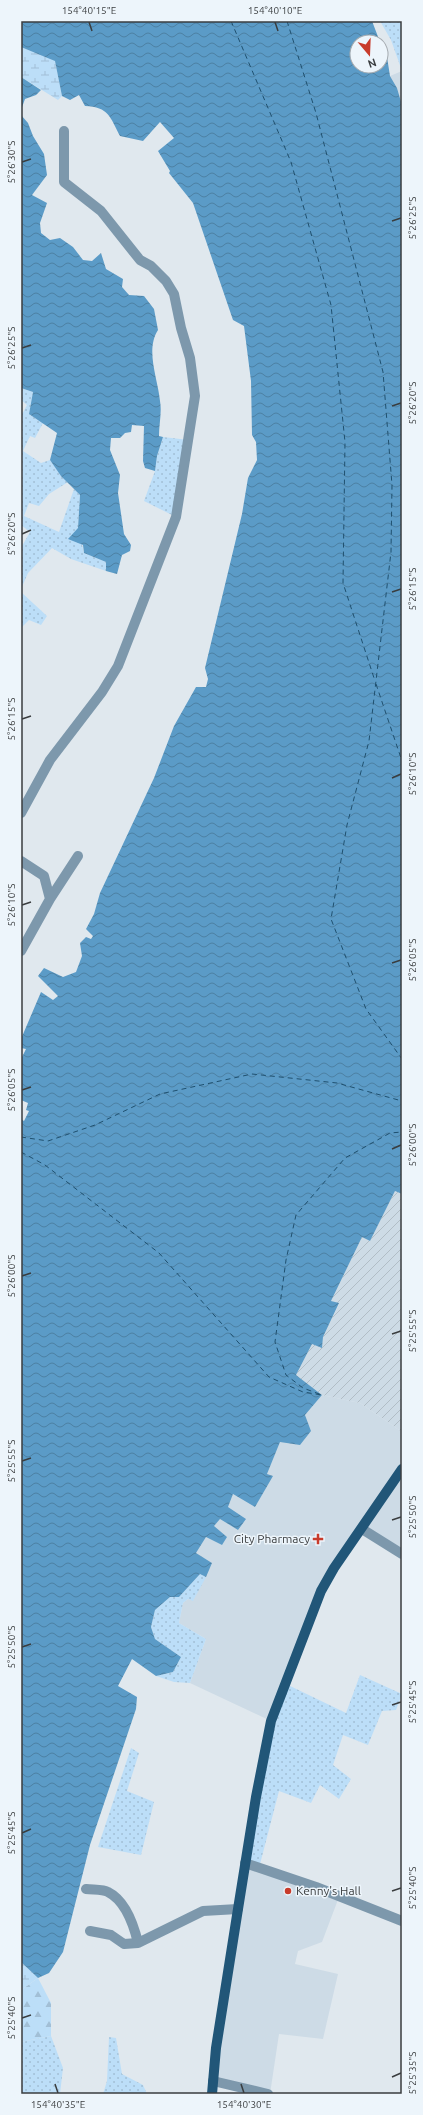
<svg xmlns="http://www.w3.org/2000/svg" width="423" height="2115" viewBox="0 0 423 2115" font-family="Ubuntu,sans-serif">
<defs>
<pattern id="industrial-furrows" width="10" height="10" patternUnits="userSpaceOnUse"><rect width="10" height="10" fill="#cddbe6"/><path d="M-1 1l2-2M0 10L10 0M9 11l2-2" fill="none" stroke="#b1bdc6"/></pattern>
<pattern id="grass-dots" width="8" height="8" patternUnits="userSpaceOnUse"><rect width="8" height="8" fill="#bcdef8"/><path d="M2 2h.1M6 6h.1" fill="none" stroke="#a2bfd6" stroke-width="1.8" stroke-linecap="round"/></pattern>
<pattern id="forest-firs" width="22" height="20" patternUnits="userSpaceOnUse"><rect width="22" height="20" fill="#bcdef8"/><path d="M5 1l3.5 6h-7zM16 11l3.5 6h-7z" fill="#a2bfd6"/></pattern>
<pattern id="wetland-marsh" width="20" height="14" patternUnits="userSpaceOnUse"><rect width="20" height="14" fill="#bcdef8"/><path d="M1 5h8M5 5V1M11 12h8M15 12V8" fill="none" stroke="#a2bfd6"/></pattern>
<pattern id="water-waves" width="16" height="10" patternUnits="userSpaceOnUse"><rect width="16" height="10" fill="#5b9bc7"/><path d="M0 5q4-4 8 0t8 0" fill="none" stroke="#4c80a3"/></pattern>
</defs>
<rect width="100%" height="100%" fill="#e0e8ee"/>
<path fill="#cddbe6" d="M402,71V104L397,88L390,76Z
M322,1395L360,1403L402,1432V1554L362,1529L334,1568L271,1721L190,1683L206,1639L179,1623L183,1603L188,1599L193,1600L212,1563L196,1553L206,1537L222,1545L213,1526L220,1519L238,1530L228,1507L233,1494L255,1507L272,1476L267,1474L280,1442L311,1431L305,1415Z
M245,1863L339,1897L322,1942L298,1951L295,1964L338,1974L323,2039L279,2034L270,2094L213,2081Z"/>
<path fill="url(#industrial-furrows)" d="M395,1191L402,1194V1432L360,1403L322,1395L296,1375L312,1344L322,1347L323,1337L339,1304L331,1301L362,1237L370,1241Z"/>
<path fill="url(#grass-dots)" d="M380,21H402V71L391,40Z
M21,388L33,392L29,414L43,423L35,438L30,436L23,451L41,463L50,460L68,482L49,494L39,506L29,503L24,516L59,532L74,489L80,495L78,528L84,553L106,562V571L71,559L52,548L28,573L21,589V548L30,532L21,525V416L27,405L21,400Z
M163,437L189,440L176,517L144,501L155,471L157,456Z
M21,592L47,616L41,625L29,620L21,628Z
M200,1574L206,1577L193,1601L188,1599L183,1603L179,1623L206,1639L190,1683L174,1682L156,1676L173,1672L181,1657L155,1639L151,1627L155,1610L170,1597H179Z
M360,1675L402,1694L396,1710L382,1711L368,1745L343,1735L333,1765L351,1779L339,1799L320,1785L311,1803L279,1791L259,1868L245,1863L256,1797L286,1684L346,1713Z
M131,1748L139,1753L127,1791L154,1802L141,1855L98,1847Z
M51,2036L63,2068L60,2094H21V2042Z
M109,2037L116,2038L122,2074L143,2085L147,2094H103L107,2081Z"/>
<path fill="url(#forest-firs)" d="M38,1978L51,2003V2036L21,2042V1990Z"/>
<path fill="url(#wetland-marsh)" d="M21,47L55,60L62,96L58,100L21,77Z
M21,1962L38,1978L21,1990Z"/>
<path fill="url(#water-waves)" d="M21,21H372L380,42H357V66H381V45L387,57L390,76L397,88L402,105V1194L395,1191L370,1241L362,1237L331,1301L339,1303L323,1337L322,1348L312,1344L296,1375L322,1395L305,1415L311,1431L300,1445L280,1442L267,1474L273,1476L255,1507L233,1494L228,1507L246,1519L238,1530L220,1519L214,1526L227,1537L222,1545L206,1537L196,1553L212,1563L206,1577L200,1574L179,1597H170L155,1610L151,1627L155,1639L181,1657L173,1672L156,1676L132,1659L118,1686L137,1697L136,1709L90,1845L63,1952L49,1973L38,1978L21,1962V1119L24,1121L29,1111L26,1110L28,1103L21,1100V1059L26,1049L21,1048V1039L41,992L53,1000L58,996L38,976L44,968L63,977L76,972L82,956L80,943L86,937L91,939L93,936L86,929L94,914L100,893L154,778L174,726L196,687H206L208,679L205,668L242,514L248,478L257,460L256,442L252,435L251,381L244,326L233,320L193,203L169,173L170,171L158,151L174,138L160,122L143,141L120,136C110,117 109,107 85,106L79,95L70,100L62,96L55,61L21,47Z
M21,77L41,90L36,95L25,99L21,110Z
M21,115L28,123L33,136L44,154L47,175L32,195L47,203L40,223L41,233L50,240L60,238L73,247L83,260L92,261L101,253L106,269L123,279L122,287L129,295L144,296L154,309L158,330C145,350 158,379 160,401C162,412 159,424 159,436L163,437L157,456L155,471L145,468L143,461L144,426L132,425L131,432L125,433L120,438H111L110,450L120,475L118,493L124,534L131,545L130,551L122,555L117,574L106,571V562L84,553L83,545L68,539L78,528L80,495L61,476L50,460L57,433L29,414L33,392L21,388Z"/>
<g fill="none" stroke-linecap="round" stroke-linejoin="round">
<path stroke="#1f506f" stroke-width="1" stroke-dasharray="5 4" stroke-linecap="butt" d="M231,21L291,162L331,305L345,442L343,583L375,681
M287,21L316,113L383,372L392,485L391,552L369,741L347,825L331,919L366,1009L402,1059
M376,684L402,761
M21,1137L48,1141L95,1125L160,1094L252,1074L337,1083L402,1101
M21,1152L45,1165L159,1253L269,1377L303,1392L322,1395L303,1388L286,1375L275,1342L286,1260L296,1215L345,1158L390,1133L402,1132"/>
<path stroke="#7d98ac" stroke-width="10" d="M21,813L50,760L102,692L118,666L176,517L195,396L190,358L181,328L174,294L166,281L151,266L140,260L101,211L64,182V131
M21,861L44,876L50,899
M21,951L50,899L78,856
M362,1529L402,1554
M245,1863L316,1887L402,1921
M86,1889C93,1890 103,1889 108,1892C126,1901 134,1926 138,1943
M90,1931L111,1935L124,1944L138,1943L203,1911L238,1909
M213,2081L268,2094"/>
<path stroke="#215678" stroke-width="10" d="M212,2094L216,2048L238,1909L256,1797L271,1721L321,1591L334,1568L402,1469"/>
</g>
<path fill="none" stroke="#3a3d3f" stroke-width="1.5" d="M89,22L92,31M275,22L278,31M22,162L31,159M392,221L401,218M22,348L31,345M392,406L401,403M22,534L31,530M392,592L401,589M22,719L31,716M392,778L401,774M22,905L31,902M392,963L401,960M22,1090L31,1087M392,1149L401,1145M22,1276L31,1273M392,1334L401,1331M22,1461L31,1458M392,1520L401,1517M22,1647L31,1644M392,1705L401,1702M22,1833L31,1829M392,1891L401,1888M22,2018L31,2015M392,2077L401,2073M55,2084L58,2093M241,2084L244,2093"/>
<g fill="#c83b2b" stroke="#edf5fb" stroke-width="1.5">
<path d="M316 1533h4v4h4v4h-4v4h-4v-4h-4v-4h4z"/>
<circle cx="288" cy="1891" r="4"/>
</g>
<g text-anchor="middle" stroke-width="3" stroke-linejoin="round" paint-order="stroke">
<g font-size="12" fill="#3a3d3f" stroke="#edf5fb" text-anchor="end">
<text x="310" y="1543">City Pharmacy</text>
<text x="296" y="1895" text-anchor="start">Kenny's Hall</text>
</g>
</g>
<rect width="423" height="2115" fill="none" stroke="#edf5fb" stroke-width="44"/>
<g transform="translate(369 54) rotate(161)"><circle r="19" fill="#edf5fb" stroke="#a5abb0"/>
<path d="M0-3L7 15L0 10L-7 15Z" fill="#c83b2b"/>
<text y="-6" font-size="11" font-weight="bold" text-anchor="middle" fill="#3a3d3f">N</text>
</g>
<rect x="22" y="22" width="379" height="2071" fill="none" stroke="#3a3d3f" stroke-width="1.5"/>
<g font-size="10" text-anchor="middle" fill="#3a3d3f">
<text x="89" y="14">154°40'15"E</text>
<text x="275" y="14">154°40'10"E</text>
<text transform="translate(11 162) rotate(-90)" y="4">5°26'30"S</text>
<text transform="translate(412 218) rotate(-90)" y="4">5°26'25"S</text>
<text transform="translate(11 348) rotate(-90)" y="4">5°26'25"S</text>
<text transform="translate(412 403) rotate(-90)" y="4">5°26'20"S</text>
<text transform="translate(11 534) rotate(-90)" y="4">5°26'20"S</text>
<text transform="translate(412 589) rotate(-90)" y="4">5°26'15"S</text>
<text transform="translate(11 719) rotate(-90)" y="4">5°26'15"S</text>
<text transform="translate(412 774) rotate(-90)" y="4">5°26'10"S</text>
<text transform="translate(11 905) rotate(-90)" y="4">5°26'10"S</text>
<text transform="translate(412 960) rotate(-90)" y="4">5°26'05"S</text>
<text transform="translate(11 1090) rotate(-90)" y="4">5°26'05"S</text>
<text transform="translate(412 1145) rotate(-90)" y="4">5°26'00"S</text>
<text transform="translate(11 1276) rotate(-90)" y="4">5°26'00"S</text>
<text transform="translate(412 1331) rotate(-90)" y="4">5°25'55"S</text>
<text transform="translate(11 1461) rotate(-90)" y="4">5°25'55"S</text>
<text transform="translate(412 1517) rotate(-90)" y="4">5°25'50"S</text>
<text transform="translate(11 1647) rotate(-90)" y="4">5°25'50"S</text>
<text transform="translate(412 1702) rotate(-90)" y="4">5°25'45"S</text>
<text transform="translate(11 1833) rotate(-90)" y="4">5°25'45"S</text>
<text transform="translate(412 1888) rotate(-90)" y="4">5°25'40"S</text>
<text transform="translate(11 2018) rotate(-90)" y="4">5°25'40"S</text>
<text transform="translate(412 2073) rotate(-90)" y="4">5°25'35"S</text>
<text x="58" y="2108">154°40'35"E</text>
<text x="244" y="2108">154°40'30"E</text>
</g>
</svg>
